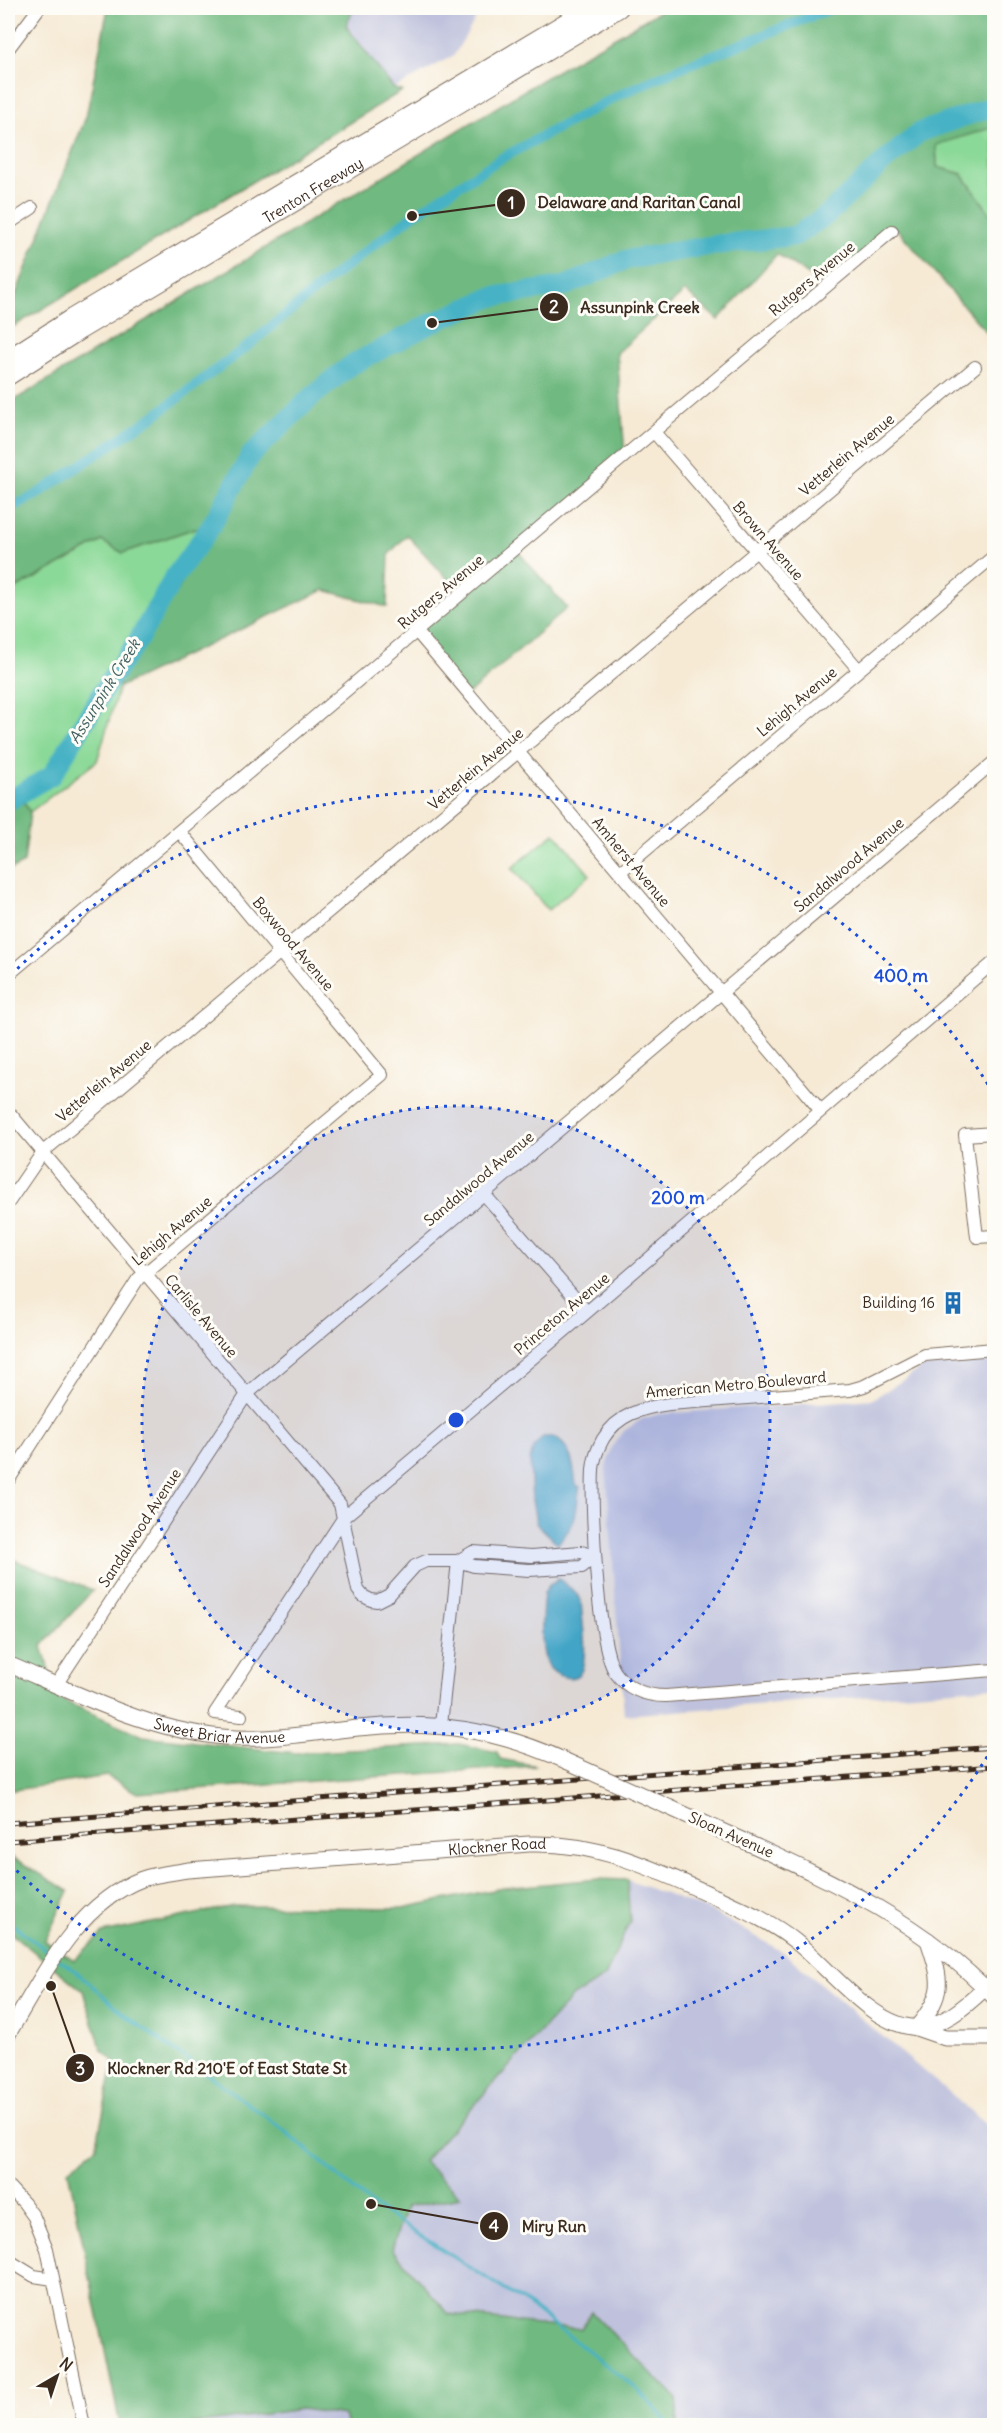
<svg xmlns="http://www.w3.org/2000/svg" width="1002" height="2433" viewBox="0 0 1002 2433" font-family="Delius,sans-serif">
<rect width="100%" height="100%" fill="#fdfcf7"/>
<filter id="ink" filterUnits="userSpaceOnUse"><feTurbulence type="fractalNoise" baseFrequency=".0167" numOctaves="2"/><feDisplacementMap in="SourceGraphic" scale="12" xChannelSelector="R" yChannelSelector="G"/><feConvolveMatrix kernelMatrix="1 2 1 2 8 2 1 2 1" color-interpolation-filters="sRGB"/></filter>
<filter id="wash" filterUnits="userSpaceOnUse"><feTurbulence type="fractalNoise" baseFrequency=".008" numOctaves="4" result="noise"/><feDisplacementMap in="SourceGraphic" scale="24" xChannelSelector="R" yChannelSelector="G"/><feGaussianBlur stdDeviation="1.35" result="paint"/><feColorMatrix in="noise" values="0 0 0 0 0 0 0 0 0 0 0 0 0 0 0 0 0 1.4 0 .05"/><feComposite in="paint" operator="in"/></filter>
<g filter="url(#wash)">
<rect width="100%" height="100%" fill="#f6ead5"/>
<path fill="#c0c2dd" d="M354,8H482L454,55L394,89L346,26Z
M994,1360V1687L624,1715L606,1468L612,1448L624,1431L642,1419L660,1414L873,1399L927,1365Z
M627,1880L711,1911L783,1952L994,2131V2425H678L676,2398L590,2312L581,2329L449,2314L392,2249L422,2162L573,1996L605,1977L630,1921Z
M301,2409L344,2415L347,2425L187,2426Z"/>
<path fill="#8bd998" stroke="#63825b" stroke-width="1.5" d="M994,127V219L962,174L937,167L936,144Z
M215,526L178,590L142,618L120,657L119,687L97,761L30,812L24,802L8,811V593L102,541L123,553L189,530Z
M555,833L590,875L548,910L512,868Z"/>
<path fill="#70b980" stroke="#56724f" stroke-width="1.5" d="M108,8H354L346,26L394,89L402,91L8,330V314L86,117Z
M665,8H994V127L936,145L937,167L962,174L994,219V341L897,229L821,283L777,254L718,320L685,291L617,353L625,455L515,548L567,608L465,697L412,635L461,593L407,535L389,554L387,607L324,590L119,687L120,657L142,618L178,590L214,526L189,530L123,553L102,541L8,593V404L548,76Z
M24,802L30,812L24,863L8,871V811Z
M9,1558L93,1590L42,1646L57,1698L143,1736L296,1753L459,1744L497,1752L500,1759L537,1766L137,1793L107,1776L8,1791Z
M8,1855L69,1891L45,1941L74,1960L103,1933L234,1906L402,1908L503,1888L598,1879L627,1880L630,1921L605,1977L573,1996L423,2161L461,2197L406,2207L392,2249L449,2314L581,2329L591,2312L676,2398L678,2425L347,2426L344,2415L301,2409L187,2425H120L68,2170L96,2148L114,2060L102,2050L83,1991L8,1931Z"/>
<path fill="#47b2c5" stroke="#416e72" stroke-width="1.5" d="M543,1437H553C571,1444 574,1467 576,1485L580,1487C577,1497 578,1509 574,1520C571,1530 563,1536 558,1544L536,1523L532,1500L530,1460L533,1448Z
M558,1578L575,1592L581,1600C582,1621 587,1645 583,1665C580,1687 552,1677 546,1662C540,1645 542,1612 544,1593L549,1585L556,1582Z"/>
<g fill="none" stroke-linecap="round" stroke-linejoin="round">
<path stroke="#47b2c5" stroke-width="3" d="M8,1921L50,1953
M58,1959L76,1971L124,2014L280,2127L371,2204L530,2306L637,2389L671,2426"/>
<path stroke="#47b2c5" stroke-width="10" d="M8,509L36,495L154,416L249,345L318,288L412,216L500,159L619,95L682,67L833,8"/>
<path stroke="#47b2c5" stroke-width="20" d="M8,801L52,775L108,683L137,642L175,576L210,528L251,455L309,399L351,365L432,323L492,297L565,286L625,260L714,245L795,236L827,215L886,160L920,132L994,106"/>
</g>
</g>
<g filter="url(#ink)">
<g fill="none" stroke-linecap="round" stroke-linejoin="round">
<g stroke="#7c6d5e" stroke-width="14">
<path id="minor" d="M8,49L39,8
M8,224L32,208
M654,432L859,670
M417,632L821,1111
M620,872L994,556
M8,975L892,231
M8,1111L340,1504L358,1590L363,1596L371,1600L377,1601L389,1595L415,1566L426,1561H458L474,1566L529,1570L582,1567L595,1556
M994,1133L965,1135L977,1237L994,1236
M484,1194L587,1312
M8,1203L43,1152L975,367
M994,1349L925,1355L864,1386L850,1390L669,1404C642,1408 618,1414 603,1439C598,1448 594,1458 593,1469C591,1506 597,1644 615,1672C627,1689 646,1696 666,1696L994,1670
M8,1481L138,1279L382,1075L180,832
M458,1561L473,1552L532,1556L581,1552L595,1556
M56,1685L247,1394L994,762
M241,1716L215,1713L344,1517L587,1312L994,962
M441,1725L458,1561
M985,1988L994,1978
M8,2186L24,2203L34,2217L47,2249L84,2426
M8,2260L34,2276L53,2279"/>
</g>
<g stroke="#7c6d5e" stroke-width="17">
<g id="major">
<path id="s1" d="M8,1664C80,1695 155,1734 236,1738C277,1740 317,1732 358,1728C435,1720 495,1729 566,1761"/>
<path d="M744,1841C836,1883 923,1923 994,1997"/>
<path d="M917,2027C946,1992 941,1980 928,1940"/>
<path d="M916,2028L945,2038H994"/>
<path id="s2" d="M8,2034C43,1977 75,1905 142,1879C157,1874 172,1873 188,1870L529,1844C597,1842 647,1866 707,1893C737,1907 769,1920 795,1941C827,1966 869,2022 911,2027C940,2030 966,2006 985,1988"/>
</g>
</g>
<g stroke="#7c6d5e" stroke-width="20">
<g id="highway">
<path d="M8,359L72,318L590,8"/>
<path id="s3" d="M8,376L80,330L619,8"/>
</g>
</g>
<use href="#minor" stroke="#fff" stroke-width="12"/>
<use href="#major" stroke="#fff" stroke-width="15"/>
<use href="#highway" stroke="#fff" stroke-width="18"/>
<g stroke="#3b2a1e" stroke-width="5">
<path id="rail" d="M8,1823L994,1747
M8,1841L994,1766"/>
</g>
<use href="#rail" stroke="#fdfcf7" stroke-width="3" stroke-dasharray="9" stroke-linecap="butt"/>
<g stroke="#7c6d5e" stroke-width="17" stroke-linecap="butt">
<path id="major-bridge" d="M566,1761L744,1841"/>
</g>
<use href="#major-bridge" stroke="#fff" stroke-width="15"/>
</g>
</g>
<circle cx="456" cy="1420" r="314" fill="#1d4ed8" fill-opacity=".12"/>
<g fill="none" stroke="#1d4ed8" stroke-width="3" stroke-dasharray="3 6">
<circle cx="456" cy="1420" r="314"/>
<path d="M992 1749A629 629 0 0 1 11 1865M11 975A629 629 0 0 1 992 1091"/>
</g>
<defs>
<g id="building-bare" transform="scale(1.8)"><path d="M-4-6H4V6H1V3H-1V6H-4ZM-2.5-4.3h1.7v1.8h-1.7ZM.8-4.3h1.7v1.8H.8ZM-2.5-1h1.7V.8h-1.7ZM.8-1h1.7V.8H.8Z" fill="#1f6fb2" stroke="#fdfcf7" stroke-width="2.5" paint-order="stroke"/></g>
</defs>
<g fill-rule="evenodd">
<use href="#building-bare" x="953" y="1303"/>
</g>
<g text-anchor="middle" stroke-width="6" stroke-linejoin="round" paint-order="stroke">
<g font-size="15" fill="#3b2a1e" stroke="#fdfcf7">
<text dy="5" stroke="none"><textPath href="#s3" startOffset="357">Trenton Freeway</textPath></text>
<text transform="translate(812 279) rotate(-40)" y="5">Rutgers Avenue</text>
<text transform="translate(847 455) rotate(-40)" y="5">Vetterlein Avenue</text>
<text transform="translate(768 541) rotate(49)" y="5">Brown Avenue</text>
<text transform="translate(441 592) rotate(-40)" y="5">Rutgers Avenue</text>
<text transform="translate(797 702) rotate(-40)" y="5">Lehigh Avenue</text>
<text transform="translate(476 769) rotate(-40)" y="5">Vetterlein Avenue</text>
<text transform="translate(631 862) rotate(50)" y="5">Amherst Avenue</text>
<text transform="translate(849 865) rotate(-40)" y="5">Sandalwood Avenue</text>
<text transform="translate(293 944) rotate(50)" y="5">Boxwood Avenue</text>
<text transform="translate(104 1081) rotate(-40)" y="5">Vetterlein Avenue</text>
<text transform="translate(479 1179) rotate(-40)" y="5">Sandalwood Avenue</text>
<text transform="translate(172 1231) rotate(-40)" y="5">Lehigh Avenue</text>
<text transform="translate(562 1314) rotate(-40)" y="5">Princeton Avenue</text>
<text transform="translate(201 1316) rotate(50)" y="5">Carlisle Avenue</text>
<text transform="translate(736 1385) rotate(-5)" y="5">American Metro Boulevard</text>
<text transform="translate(140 1528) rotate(-57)" y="5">Sandalwood Avenue</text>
<text dy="5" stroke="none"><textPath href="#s1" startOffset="224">Sweet Briar Avenue</textPath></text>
<text transform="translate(731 1835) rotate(24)" y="5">Sloan Avenue</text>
<text dy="5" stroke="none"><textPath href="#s2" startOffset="566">Klockner Road</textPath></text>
</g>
<g font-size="15" fill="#3b2a1e" stroke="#fdfcf7" text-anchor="end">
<text x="935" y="1308">Building 16</text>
</g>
<g font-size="16" font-style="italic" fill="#406061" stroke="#fdfcf7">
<text transform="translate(104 691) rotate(-58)" y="6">Assunpink Creek</text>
</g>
</g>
<circle cx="456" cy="1420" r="9" fill="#1d4ed8" stroke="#fdfcf7" stroke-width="3"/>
<g font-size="18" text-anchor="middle" font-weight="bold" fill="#1d4ed8" stroke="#fdfcf7" stroke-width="6" stroke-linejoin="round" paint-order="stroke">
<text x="901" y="982">400 m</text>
<text x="678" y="1204">200 m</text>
</g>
<path fill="none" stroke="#3b2a1e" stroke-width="2" d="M412 216L511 203M432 323L554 307M51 1986L80 2068M371 2204L494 2226"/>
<g fill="#3b2a1e" stroke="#fdfcf7" stroke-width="2">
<circle cx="412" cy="216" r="6"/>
<circle cx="432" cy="323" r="6"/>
<circle cx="51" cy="1986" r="6"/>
<circle cx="371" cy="2204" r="6"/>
<circle cx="511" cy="203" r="15"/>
<circle cx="554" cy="307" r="15"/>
<circle cx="80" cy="2068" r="15"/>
<circle cx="494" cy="2226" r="15"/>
</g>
<g font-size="18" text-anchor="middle" font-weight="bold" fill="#fff">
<text x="511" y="209">1</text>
<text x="554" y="313">2</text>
<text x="80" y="2075">3</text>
<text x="494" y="2232">4</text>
</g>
<g font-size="16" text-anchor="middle" font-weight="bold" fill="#3b2a1e" stroke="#fdfcf7" stroke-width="6" stroke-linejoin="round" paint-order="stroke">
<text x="639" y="208">Delaware and Raritan Canal</text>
<text x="640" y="313">Assunpink Creek</text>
<text x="227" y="2074">Klockner Rd 210'E of East State St</text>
<text x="554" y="2232">Miry Run</text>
</g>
<rect width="1002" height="2433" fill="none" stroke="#fdfcf7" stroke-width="30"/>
<g transform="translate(57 2376) rotate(39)" stroke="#fdfcf7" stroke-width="4.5" paint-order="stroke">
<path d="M0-4.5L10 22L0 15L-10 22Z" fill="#3b2a1e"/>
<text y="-9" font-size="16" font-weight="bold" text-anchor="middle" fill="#3b2a1e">N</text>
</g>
</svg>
